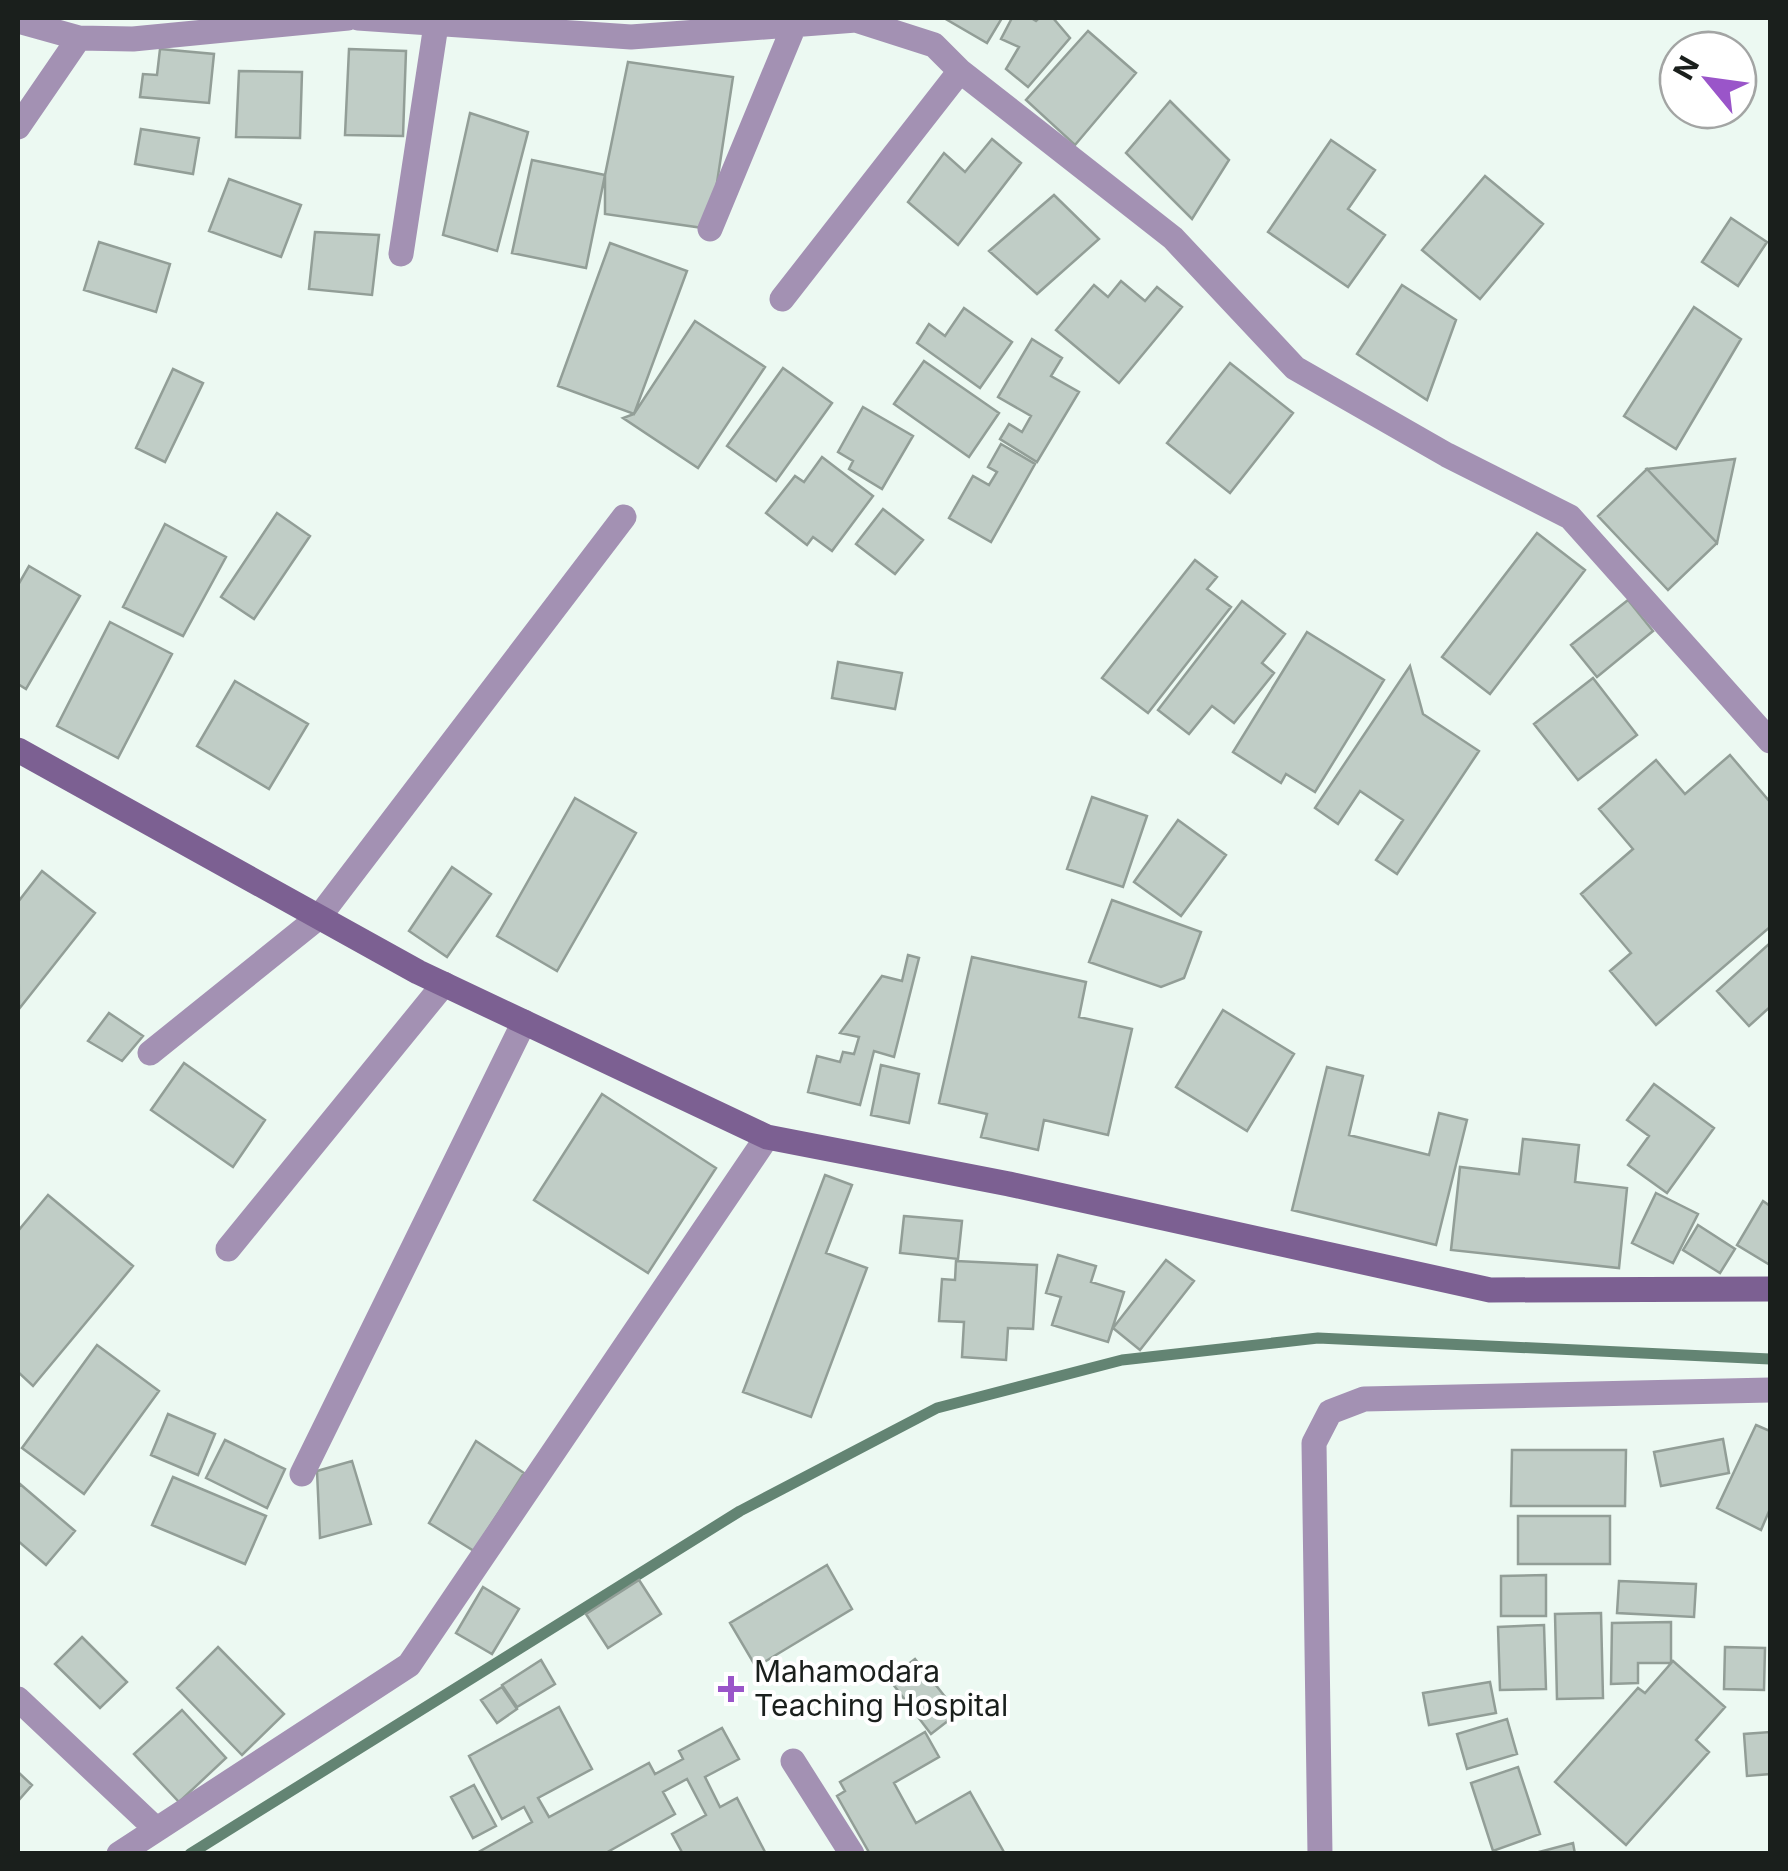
<svg xmlns="http://www.w3.org/2000/svg" width="1788" height="1871" viewBox="0 0 1788 1871" font-family="Inter,sans-serif">
<rect width="100%" height="100%" fill="#ecf9f2"/>
<g fill="none" stroke-linecap="round" stroke-linejoin="round">
<path stroke="#638473" stroke-width="11" d="M190,1854L740,1511L937,1408L1122,1360L1318,1338L1770,1359"/>
</g>
<path fill="#c0cdc6" stroke="#929e97" stroke-width="2.5" d="M944,18H1002L987,43Z
M1012,18H1031L1036,21L1039,18H1053L1070,38L1028,87L1006,69L1019,47L1001,39Z
M1088,31L1136,73L1075,145L1026,100Z
M160,49L214,54L209,103L140,97L143,74L157,75Z
M349,49L406,51L403,136L345,135Z
M628,62L733,77L710,229L605,214V175Z
M239,71L302,72L300,138L236,137Z
M1170,101L1229,160L1192,219L1126,153Z
M470,113L528,132L497,251L443,235Z
M141,129L199,138L193,174L135,164Z
M992,139L1021,163L958,245L908,202L944,153L965,172Z
M1331,140L1375,170L1348,209L1385,235L1348,287L1268,232Z
M532,160L605,175L586,268L512,253Z
M1485,176L1543,224L1480,299L1422,250Z
M229,179L301,205L281,257L209,231Z
M1054,195L1099,239L1037,294L989,251Z
M1731,218L1767,242L1738,286L1702,262Z
M315,232L379,235L372,295L309,289Z
M99,242L170,264L156,312L84,290Z
M610,243L687,271L634,414L558,386Z
M1121,281L1145,301L1157,287L1182,307L1119,383L1056,330L1094,285L1108,297Z
M1402,285L1456,320L1427,400L1357,354Z
M1694,307L1741,339L1676,449L1624,416Z
M964,308L1012,342L980,388L917,343L929,324L945,336Z
M695,321L765,367L698,468L623,418L634,414Z
M1032,339L1062,358L1051,376L1079,392L1037,462L1000,439L1009,424L1022,432L1031,416L998,397Z
M924,361L999,413L969,457L894,404Z
M1230,363L1293,413L1230,493L1167,443Z
M783,368L832,403L776,481L727,446Z
M173,369L203,383L165,462L136,448Z
M863,407L913,436L882,489L849,469L853,461L838,452Z
M1001,444L1035,464L991,542L949,518L973,476L989,485L997,472L988,467Z
M822,457L873,496L832,551L813,537L807,545L766,513L795,476L804,482Z
M1735,459L1717,543L1647,469Z
M1647,469L1717,543L1668,590L1598,516Z
M883,509L923,540L895,574L856,544Z
M277,513L310,536L254,619L221,597Z
M165,524L226,557L183,636L123,607Z
M1537,533L1585,570L1490,694L1442,657Z
M1195,560L1217,577L1207,589L1231,607L1148,713L1102,678Z
M29,566L80,596L26,689L18,684V585Z
M1628,600L1653,631L1597,677L1571,645Z
M1242,601L1285,634L1262,663L1274,673L1234,723L1212,706L1189,734L1158,710Z
M110,622L172,654L118,758L57,726Z
M1307,632L1384,680L1315,792L1286,774L1281,783L1233,752Z
M838,662L902,673L895,709L832,698Z
M1410,666L1423,714L1479,751L1397,874L1376,860L1403,820L1360,791L1338,824L1315,808Z
M1593,678L1637,735L1578,780L1534,724Z
M235,681L308,724L269,789L197,746Z
M1730,755L1770,802V927L1656,1025L1610,971L1631,953L1581,894L1633,849L1599,809L1656,760L1685,794Z
M1092,797L1147,816L1123,887L1067,869Z
M575,798L636,833L557,971L497,936Z
M1178,820L1226,855L1181,916L1134,882Z
M452,867L491,894L447,957L409,931Z
M42,871L95,913L19,1009L18,902Z
M1112,900L1201,932L1184,978L1161,987L1089,962Z
M1770,943V1007L1749,1026L1717,991Z
M908,955L919,958L894,1057L874,1051L860,1105L808,1092L817,1056L840,1062L843,1052L854,1054L859,1037L840,1033L882,976L902,981Z
M972,957L1086,982L1079,1017L1132,1029L1108,1135L1044,1120L1038,1150L981,1137L987,1114L939,1103Z
M1223,1010L1294,1054L1247,1131L1176,1087Z
M109,1013L143,1036L122,1061L88,1041Z
M184,1063L265,1120L233,1167L151,1110Z
M881,1065L919,1074L909,1123L871,1115Z
M1327,1067L1363,1076L1349,1135L1429,1155L1439,1113L1467,1120L1436,1245L1292,1210Z
M1654,1084L1714,1128L1667,1193L1628,1165L1649,1136L1627,1120Z
M602,1094L716,1168L648,1273L534,1200Z
M1523,1139L1579,1145L1575,1182L1627,1188L1619,1268L1451,1250L1460,1167L1519,1174Z
M825,1175L852,1185L826,1253L867,1268L811,1417L743,1392Z
M1656,1193L1698,1214L1673,1263L1632,1243Z
M48,1195L133,1266L33,1386L18,1372V1231Z
M1763,1201L1770,1206V1265L1737,1245Z
M904,1216L962,1221L958,1259L900,1253Z
M1698,1225L1735,1249L1720,1273L1683,1250Z
M1058,1255L1096,1266L1091,1282L1124,1292L1108,1342L1052,1325L1061,1297L1046,1293Z
M1166,1260L1194,1281L1140,1350L1113,1328Z
M956,1261L1037,1265L1033,1329L1008,1328L1006,1360L962,1357L964,1322L939,1321L942,1279L955,1280Z
M97,1345L159,1391L84,1494L22,1448Z
M168,1414L215,1434L198,1475L151,1455Z
M1756,1425L1770,1431V1509L1761,1530L1717,1508Z
M1723,1439L1729,1473L1661,1486L1654,1452Z
M225,1440L285,1469L267,1508L206,1478Z
M476,1441L524,1473L474,1551L429,1523Z
M1512,1450H1626L1625,1506H1511Z
M352,1461L371,1524L320,1538L317,1471Z
M173,1477L266,1516L245,1564L152,1525Z
M20,1484L75,1531L46,1565L18,1541V1488Z
M1518,1516H1610V1564H1518Z
M827,1565L852,1609L756,1667L730,1623Z
M1546,1575V1616H1501V1576Z
M639,1580L661,1614L608,1648L586,1614Z
M1619,1581L1696,1584L1694,1617L1617,1613Z
M483,1587L519,1609L492,1654L456,1633Z
M1601,1613L1603,1698L1557,1699L1555,1614Z
M1671,1622V1663H1638V1683L1611,1684L1612,1623Z
M1544,1625L1546,1689L1500,1690L1498,1627Z
M82,1637L127,1682L100,1708L55,1664Z
M218,1647L284,1714L242,1755L177,1688Z
M1725,1647L1765,1648L1764,1690L1724,1689Z
M915,1659L958,1713L931,1734L889,1679Z
M541,1660L555,1684L517,1707L502,1685Z
M1673,1661L1725,1707L1696,1740L1709,1752L1626,1845L1555,1782L1638,1688L1645,1693Z
M1490,1682L1496,1713L1429,1725L1423,1693Z
M502,1687L517,1709L497,1723L481,1700Z
M559,1707L592,1769L538,1798L549,1817L649,1763L655,1774L683,1759L679,1751L722,1728L739,1759L705,1777L720,1807L737,1798L766,1854H683L672,1834L706,1815L687,1779L663,1792L675,1814L604,1854H475L532,1822L524,1807L502,1819L469,1756Z
M182,1710L226,1758L179,1802L134,1754Z
M1507,1719L1517,1754L1467,1769L1457,1734Z
M925,1732L939,1757L894,1783L916,1823L970,1792L1005,1854H870L837,1796L845,1791L840,1782Z
M1770,1732V1774L1747,1776L1744,1734Z
M1518,1767L1540,1834L1493,1851L1471,1783Z
M18,1772L32,1785L18,1801Z
M474,1785L496,1826L473,1838L451,1797Z
M1573,1843L1575,1854H1539V1852Z"/>
<g fill="none" stroke-linecap="round" stroke-linejoin="round">
<path stroke="#a391b3" stroke-width="25" d="M358,18L631,37L856,20L934,45L960,71L1173,238L1295,368L1447,455L1570,517L1770,741
M18,21L79,38L133,39L348,18
M18,127L79,38
M710,229L794,26L793,18
M401,254L436,25
M782,299L960,71
M150,1053L319,917L624,517
M228,1249L444,984
M302,1474L524,1022
M18,1699L156,1829
M793,1761L852,1854
M119,1854L409,1665L767,1137
M1320,1854L1314,1443L1330,1412L1364,1399L1770,1390"/>
<path stroke="#7c6092" stroke-width="25" d="M18,750L418,972L767,1137L1009,1184L1490,1290L1770,1289"/>
</g>
<path fill="#9a55c9" stroke="#fff" stroke-width="4" d="M726 1674h10v10h10v10h-10v10h-10v-10h-10v-10h10z"/>
<g text-anchor="middle" stroke-width="8" stroke-linejoin="round" paint-order="stroke">
<g font-size="30" fill="#1a1f1c" stroke="#fff" text-anchor="start">
<text x="754" y="1682">Mahamodara<tspan x="754" dy="34">Teaching Hospital</tspan></text>
</g>
</g>
<rect width="1788" height="1871" fill="none" stroke="#1a1f1c" stroke-width="40"/>
<g transform="translate(1708 80) rotate(299)"><circle r="48" fill="#ffffff" stroke="#a3a5a4" stroke-width="2.5"/>
<path d="M0-8L18 38L0 25L-18 38Z" fill="#9a55c9"/>
<text y="-15" font-size="28" font-weight="bold" text-anchor="middle" fill="#1a1f1c">N</text>
</g>
</svg>
